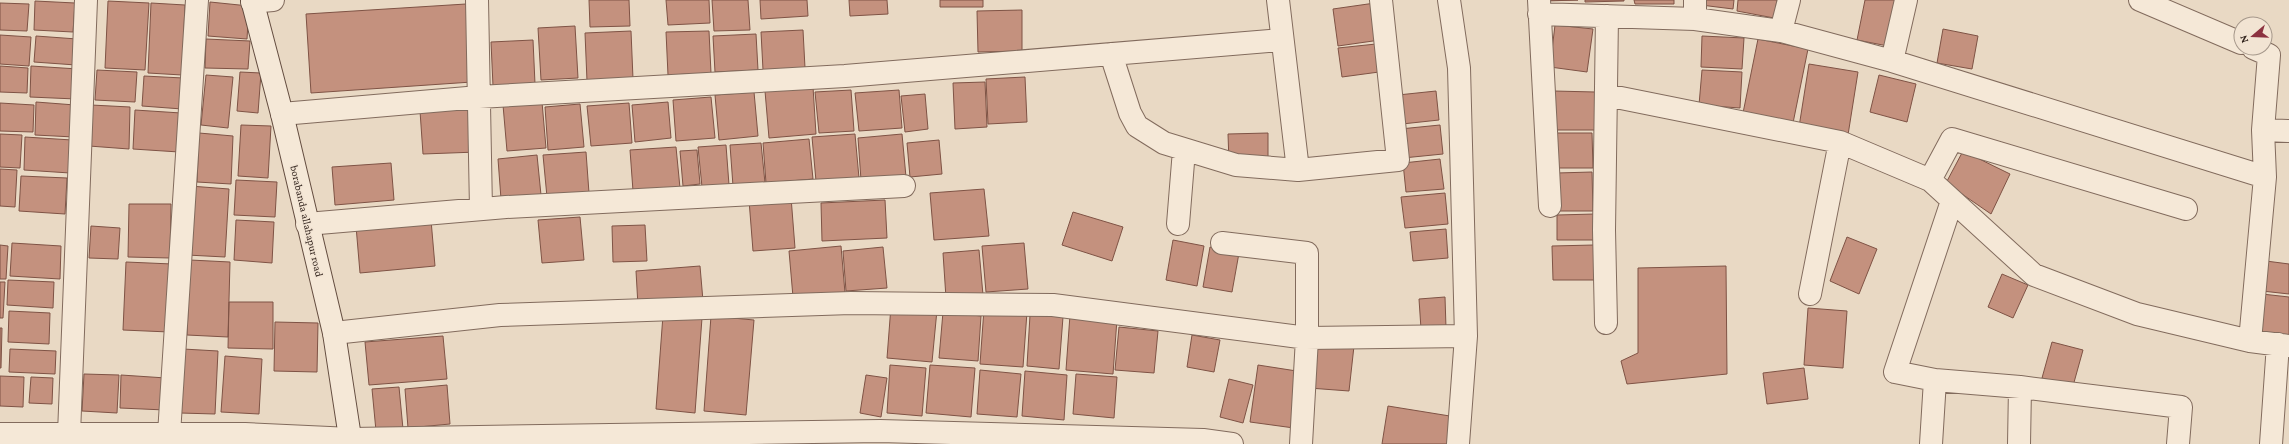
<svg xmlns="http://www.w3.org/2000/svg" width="2289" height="444" viewBox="0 0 2289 444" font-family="'Crimson Pro',serif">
<rect width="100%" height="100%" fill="#e9d9c4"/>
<path fill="#c4917e" stroke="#7f5345" d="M589,0H629L630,26L590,27Z
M666,0H709L710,23L668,25Z
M712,0H748L750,30L714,31Z
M760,0H807L808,16L761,19Z
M849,0H887L888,14L850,16Z
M940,0H983V7H940Z
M1545,0H1578L1545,1Z
M1585,0H1624V1L1585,2Z
M1634,0H1674V4H1635Z
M1701,0H1734L1733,9L1701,5Z
M1738,0H1777L1774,18L1737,11Z
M1865,0H1902L1893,47L1857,40Z
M35,1L75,3L73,32L34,30Z
M108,1L149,3L145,70L105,68Z
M210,2L249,6L247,39L208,36Z
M0,3L29,4L27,31L0,30Z
M151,3L185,5L182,75L148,73Z
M1375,3L1380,40L1338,46L1333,9Z
M466,4L472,82L311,93L306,14Z
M1022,10V51L978,52L977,11Z
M1555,25L1593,29L1587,72L1550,67Z
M575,26L578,78L541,80L538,28Z
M1943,29L1978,36L1972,69L1937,63Z
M803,30L805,68L763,70L761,32Z
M631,31L633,79L587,81L585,33Z
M709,31L711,73L668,75L666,32Z
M756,34L758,70L715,72L713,36Z
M0,35L31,37L29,66L0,64Z
M36,36L77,39L76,65L34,62Z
M1702,36L1744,38L1742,69L1701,67Z
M206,39L250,41L248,69L205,68Z
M1758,39L1808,49L1793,123L1743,113Z
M533,40L535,84L493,86L491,42Z
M1376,44L1379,72L1342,77L1338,48Z
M1809,64L1858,72L1848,135L1799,127Z
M0,66L28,68L27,93L0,92Z
M31,66L78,69L76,99L30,97Z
M97,70L137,72L135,102L95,100Z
M1702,70L1742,72L1740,108L1699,105Z
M240,72L261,73L258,113L237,111Z
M206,75L233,77L228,128L201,125Z
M1879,75L1916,84L1907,122L1870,112Z
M144,76L183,78L182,109L142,106Z
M1025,77L1027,122L988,124L986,79Z
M985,82L987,127L955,129L953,83Z
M813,87L816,134L769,138L765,91Z
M851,90L854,131L819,133L815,92Z
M899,90L902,128L859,131L855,93Z
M1436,91L1439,120L1402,124L1398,95Z
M1554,91L1595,92V130H1553Z
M754,92L758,136L719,140L715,95Z
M925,94L928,129L905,132L901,96Z
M711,97L715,138L676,141L673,100Z
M36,102L75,105L74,137L35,135Z
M542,102L546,148L507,151L503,105Z
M668,102L671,138L635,142L632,105Z
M0,103L34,105L33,132L0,131Z
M629,103L632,143L591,146L587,106Z
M580,104L584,147L548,150L545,107Z
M91,105L130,107L129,149L89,146Z
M475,109L477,152L423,154L420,111Z
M135,110L181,113L179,152L133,149Z
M241,125L271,126L268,178L238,176Z
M1440,125L1443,154L1403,158L1400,129Z
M199,133L233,136L231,184L197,182Z
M1268,133V161L1229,162L1228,134Z
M1552,133H1592L1593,168H1553Z
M0,134L22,135L20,168L0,167Z
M855,134L859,178L816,181L812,137Z
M902,134L906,177L861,180L858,138Z
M25,137L72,140L70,173L24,170Z
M809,139L813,179L766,183L763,143Z
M939,140L942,174L910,177L907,143Z
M761,143L765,183L733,186L730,145Z
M726,145L729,185L702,187L698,147Z
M676,147L680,188L633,191L630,150Z
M697,150L700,184L683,186L680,151Z
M1963,151L2010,174L1991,214L1946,183Z
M586,152L589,193L547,197L543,155Z
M537,155L541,195L501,199L498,159Z
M1440,159L1444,189L1406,192L1403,163Z
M391,163L394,200L335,205L332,167Z
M0,169L17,170L15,207L0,206Z
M1592,172L1593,211H1558L1557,173Z
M21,176L67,178L65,214L19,211Z
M236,180L277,182L275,217L234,215Z
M190,186L229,189L225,257L187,255Z
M984,189L989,236L934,240L930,193Z
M1445,193L1448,224L1405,228L1401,197Z
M791,197L795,248L753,251L749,200Z
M885,200L887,238L822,241L821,203Z
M129,204H171L170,258L128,257Z
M1073,212L1123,227L1112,261L1062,245Z
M1595,214V240H1557V215Z
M580,217L584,260L542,263L538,220Z
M236,220L274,222L272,263L234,260Z
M431,220L435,266L360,273L356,226Z
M645,225L647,261L613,262L612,226Z
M91,226L120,228L118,259L89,258Z
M1446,229L1448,258L1413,261L1410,232Z
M1847,237L1877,249L1859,294L1830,281Z
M1173,240L1204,246L1197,286L1166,280Z
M12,243L61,246L60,279L10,276Z
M1024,243L1028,289L986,292L982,246Z
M0,245L8,246L6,279H0Z
M1594,245L1595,280H1553L1552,246Z
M841,246L845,293L793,297L789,251Z
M883,247L887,288L846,291L843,251Z
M1210,247L1239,253L1232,292L1203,287Z
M979,250L983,295L946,298L943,253Z
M190,260L230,262L228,337L187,335Z
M2266,261L2289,264V294L2262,291Z
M126,262L172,264L169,332L123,330Z
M700,266L703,301L638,306L636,271Z
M1726,266L1727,374L1627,384L1621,361L1638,353V268Z
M2002,274L2028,285L2013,318L1988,307Z
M8,280L54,282L53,308L7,305Z
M0,282H5L3,318H0Z
M2262,294L2289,297V339L2258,336Z
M1445,297L1446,328L1421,329L1419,299Z
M229,302H273V349L228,348Z
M891,306L937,310L932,362L887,358Z
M1808,308L1847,311L1843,368L1804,365Z
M984,309L1027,312L1023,367L980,364Z
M9,311L50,313L49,344L8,342Z
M943,312L981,316L978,361L939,358Z
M663,315L702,318L695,413L656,409Z
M1030,315L1063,317L1059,369L1027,366Z
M1070,315L1117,319L1113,374L1066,370Z
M711,316L754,320L746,415L704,411Z
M275,322L318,323L317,372L274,371Z
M1119,327L1158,331L1154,373L1115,370Z
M0,328H2L1,368H0Z
M1192,335L1220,340L1214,372L1187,367Z
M443,336L447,379L369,385L365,342Z
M1313,342L1354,346L1349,391L1309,388Z
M2052,342L2083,350L2073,386L2042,378Z
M10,349L56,351L55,374L9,372Z
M183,349L218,351L215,414L180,413Z
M225,356L262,359L259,414L221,412Z
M890,365L926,368L922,416L887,413Z
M930,365L975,368L971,417L926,413Z
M1258,365L1303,372L1294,428L1250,422Z
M1804,368L1808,399L1767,404L1763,373Z
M980,370L1021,374L1017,417L977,414Z
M1025,371L1067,375L1064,420L1022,416Z
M84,374L119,375L117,413L82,411Z
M1076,374L1117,377L1114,418L1073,414Z
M121,375L166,378L165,410L120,408Z
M866,375L887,378L881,417L860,413Z
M0,376L24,377L23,407L0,406Z
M31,377L53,378L52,404L29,403Z
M1229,379L1253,385L1243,423L1220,417Z
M447,385L450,424L408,428L405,389Z
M399,387L403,429L376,431L372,389Z
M1388,406L1456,417L1452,444H1382Z"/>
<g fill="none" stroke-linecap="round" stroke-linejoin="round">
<g stroke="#826b5d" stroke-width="24">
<path id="street" d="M477,0L481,209
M1278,0L1298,170L1398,160L1381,0
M1449,0L1459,68L1466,336L1458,444
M1539,0L1550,206
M1695,0V19
M2140,0L2241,43
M252,2L273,0
M1539,14L1695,19L1781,31L1892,61L2265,177
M1781,31L1789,0
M1111,54L1130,113L1137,126L1164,143L1236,165L1298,170
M1892,61L1906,0
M1606,95L1840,142L1930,180L2034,275L2137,314L2250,341L2289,346
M282,114L479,97L845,76L1282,40
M2263,130L2289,131
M1930,180L1952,139L2186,209
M1952,201L1895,372L1935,380L2020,387L2181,407L2178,444
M307,224L506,207L904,186
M1178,224L1184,150
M1222,243L1307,253V338L1301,444
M1810,294L1840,142
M1606,323L1604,230L1607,16
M334,333L500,315L851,303L1053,305L1307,338L1466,336
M2250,341L2265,177L2263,130L2269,55L2253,48
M0,434H245L351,439L880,431L1203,440L1232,444
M69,434L86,0
M169,434L197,0
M1931,444L1935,380
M2019,444L2020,387
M2271,444L2278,344"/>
</g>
<g stroke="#644d40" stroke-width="24">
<path id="secondary" d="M252,0L282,114L334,333L351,444"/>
</g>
<use href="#street" stroke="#f5e8d7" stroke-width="22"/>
<use href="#secondary" stroke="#f5e8d7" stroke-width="22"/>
</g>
<g text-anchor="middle" stroke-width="3" stroke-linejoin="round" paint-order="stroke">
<g font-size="11" fill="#34261f" stroke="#f2e4d3">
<text transform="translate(307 221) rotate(77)" y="4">borabanda allahapur road</text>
</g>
</g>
<g transform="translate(2253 36) rotate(251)"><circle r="19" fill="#f2e4d3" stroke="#a6988b"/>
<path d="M0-3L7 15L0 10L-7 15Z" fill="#8c3240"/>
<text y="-6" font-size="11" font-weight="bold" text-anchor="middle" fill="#34261f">N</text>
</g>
</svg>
